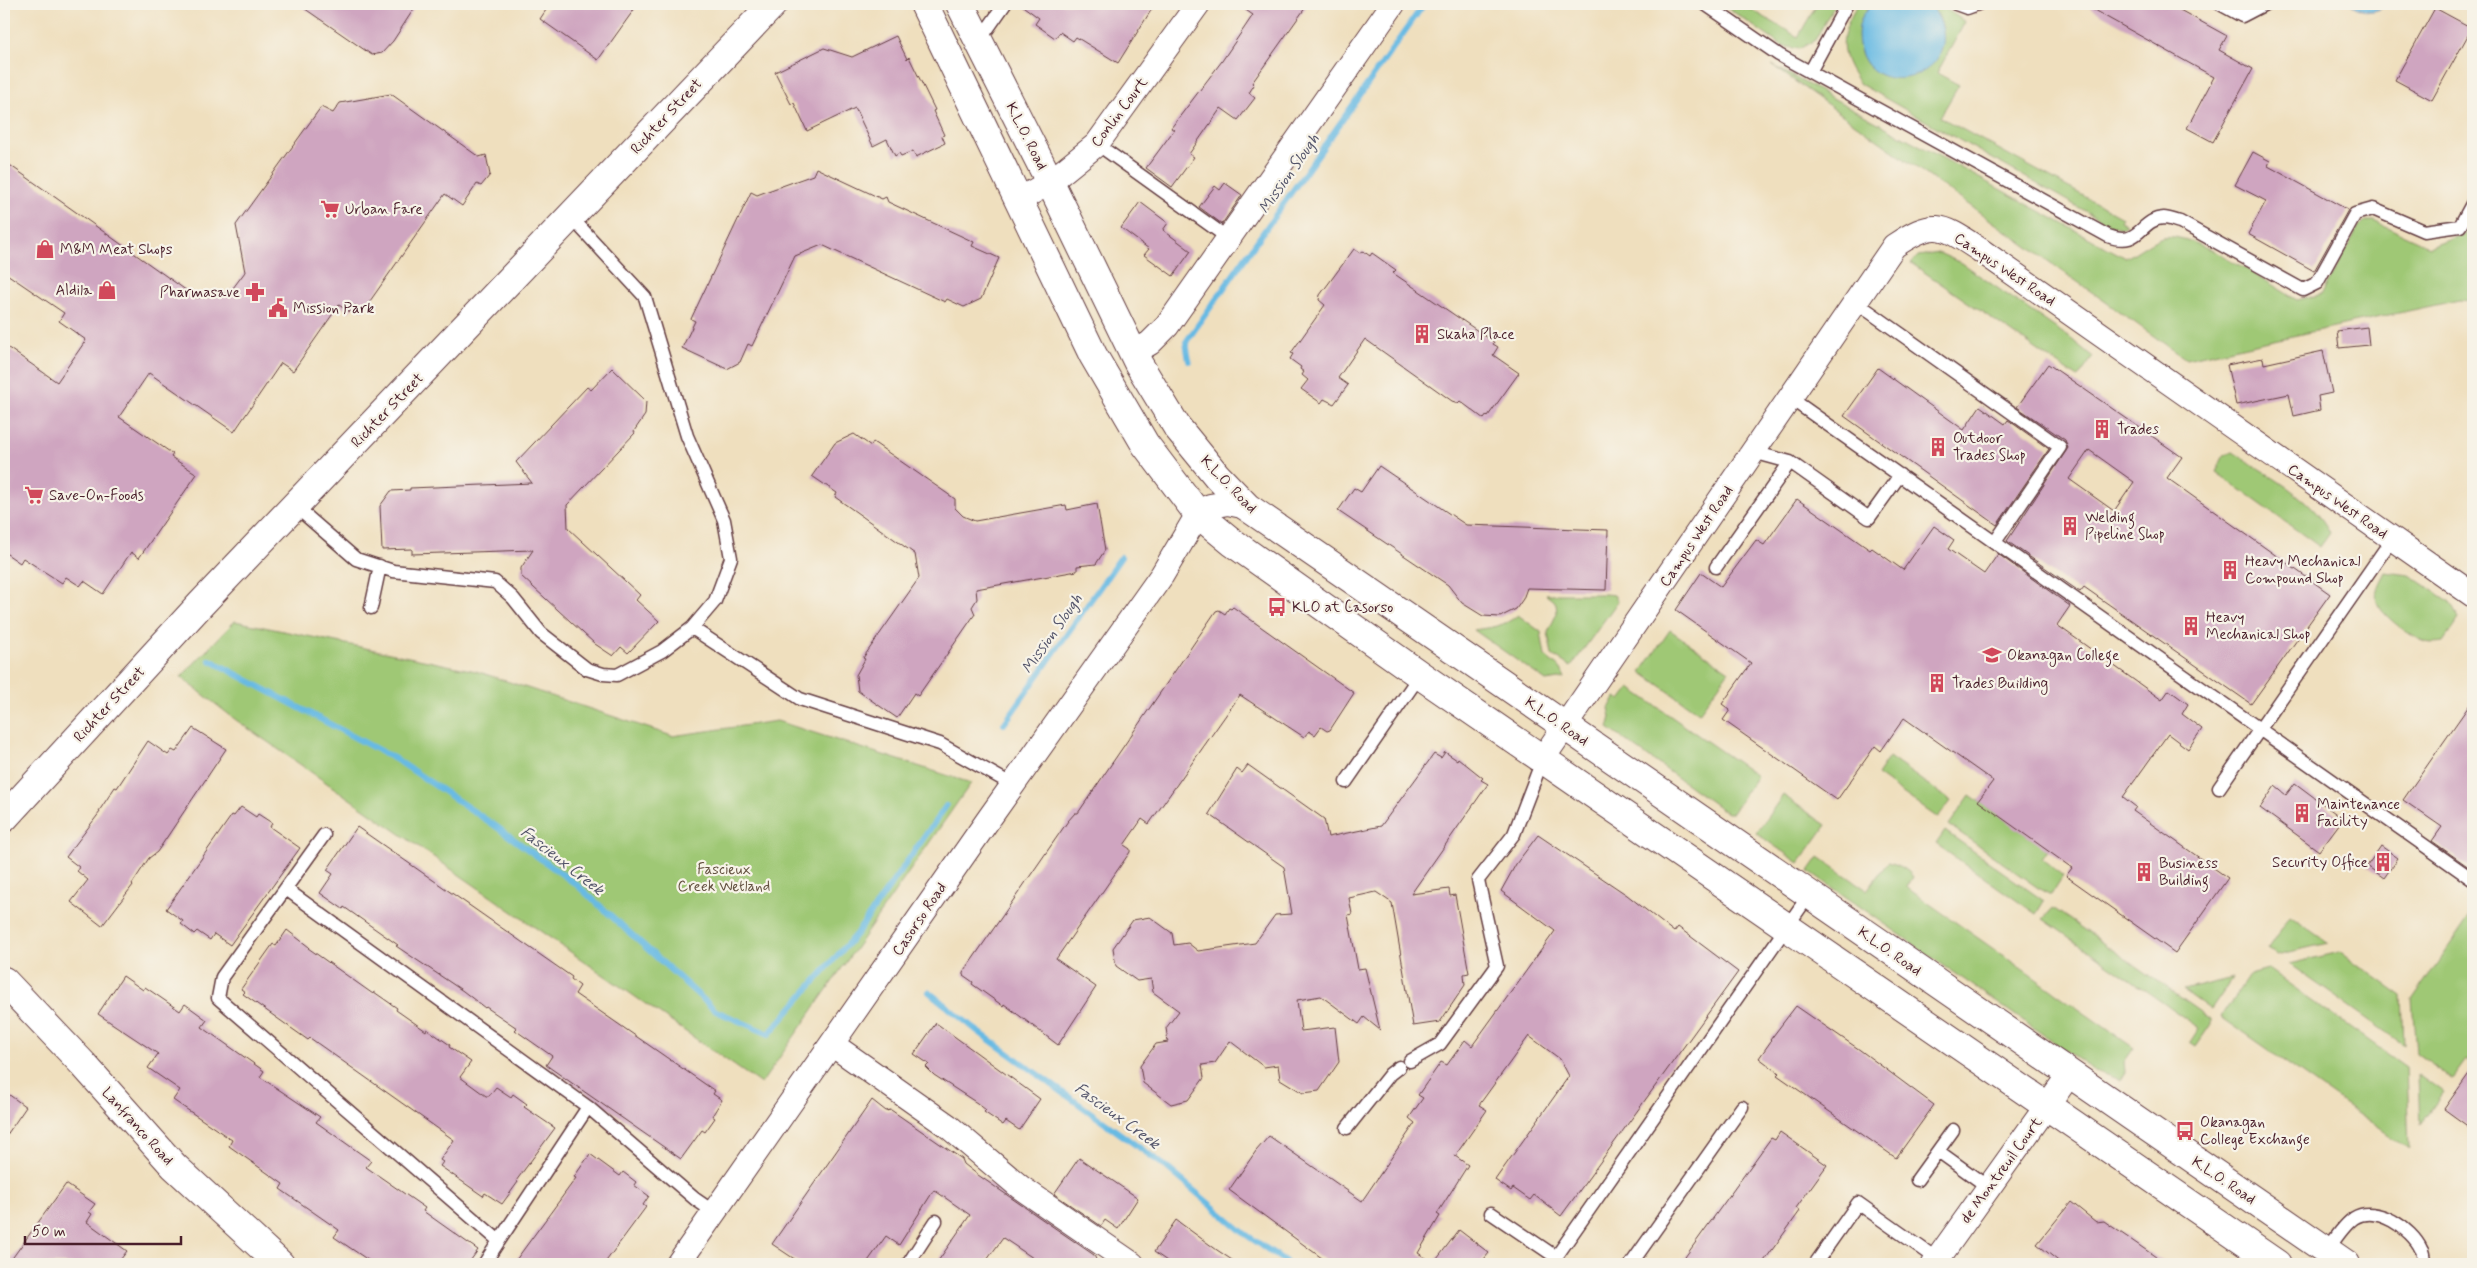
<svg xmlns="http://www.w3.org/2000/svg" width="2477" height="1268" viewBox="0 0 2477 1268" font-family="Mynerve,sans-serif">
<rect width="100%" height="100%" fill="#f7f3e8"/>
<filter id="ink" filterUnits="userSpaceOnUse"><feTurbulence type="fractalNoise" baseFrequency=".02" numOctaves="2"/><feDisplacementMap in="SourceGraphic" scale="10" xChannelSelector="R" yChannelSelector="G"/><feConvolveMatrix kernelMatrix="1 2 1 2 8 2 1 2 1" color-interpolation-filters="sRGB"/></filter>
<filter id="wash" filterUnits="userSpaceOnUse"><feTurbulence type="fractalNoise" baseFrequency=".0096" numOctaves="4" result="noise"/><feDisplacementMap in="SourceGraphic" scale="20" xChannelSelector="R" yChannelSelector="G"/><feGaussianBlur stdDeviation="1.12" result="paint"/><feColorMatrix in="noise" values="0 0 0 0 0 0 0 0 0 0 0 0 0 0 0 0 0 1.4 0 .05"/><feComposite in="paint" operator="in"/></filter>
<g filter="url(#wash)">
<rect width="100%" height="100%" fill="#efdfbe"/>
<path fill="#9fc874" stroke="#747450" d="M1722,4H1742L1798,37L1817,4H1835L1815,40L1799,49L1782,46Z
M1858,4H1872L1866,10L1860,51L1867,64L1879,74L1943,28L1938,15L1930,4H1939L1965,22L1937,73L1959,85L1940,117L2122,217L2120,221L2126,224L2121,228L2110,225L1860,84C1837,53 1839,36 1858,4Z
M1772,65L2126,258C2135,253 2156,238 2163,237C2193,231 2268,283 2297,300L2322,294L2359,227L2365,221H2374L2430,247L2469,232L2473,224V301L2459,300L2186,359Z
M1939,253L1961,263L2070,338L2093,357L2078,378L1911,263L1918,256Z
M2233,452C2264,473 2314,498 2330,533L2320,547L2216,472L2224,455Z
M2385,572L2410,575L2449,601L2459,619L2443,642C2435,643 2428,644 2420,640C2408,634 2381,615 2377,602C2374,590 2380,582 2385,572Z
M1545,594H1605L1614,595L1618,601L1571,667L1552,655L1548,632L1557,613L1556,603Z
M1518,615L1541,632L1545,656L1561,669L1565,678L1546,681L1474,630C1491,627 1504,627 1518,615Z
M235,621L476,671L672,736L777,721L971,783L761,1084L236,720L181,677Z
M1670,630L1729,671L1699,713L1641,672Z
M1630,688L1757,776L1732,813H1727L1608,728L1611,717L1609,708L1616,697L1621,700Z
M1889,757L1951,801L1938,818L1877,775Z
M1783,795L1826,825L1799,863L1756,833Z
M1970,795L2048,850L2042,859L2063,876L2051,895L2041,890L1949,825Z
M1945,831L2044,901L2036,914L1936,844Z
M1819,857L1867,890L1888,862C1897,864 1908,869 1913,877L1907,887L1910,890L2134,1048L2124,1062L2125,1072L2120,1080L2095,1071L1809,871Z
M2053,908L2211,1019V1024L2196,1046L2190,1042L2199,1028L2043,919Z
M2471,914L2473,916V1065L2466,1060L2452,1079L2416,1053L2412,1000Z
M2290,916L2328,943L2277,955L2268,949Z
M2340,952L2402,996L2404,1045L2289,964Z
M2268,969L2406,1067L2409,1149L2221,1017L2250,974Z
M2233,978L2211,1010L2183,990Z
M2418,1075L2443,1093L2420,1125Z"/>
<path fill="#68bae3" stroke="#596c87" d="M1872,4H1930C1981,70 1872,111 1859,45C1856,29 1860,15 1872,4Z
M2351,4H2388C2375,14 2363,13 2351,4Z"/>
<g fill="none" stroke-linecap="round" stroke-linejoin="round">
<path stroke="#68bae3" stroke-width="6" d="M1189,361L1186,342L1424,4
M210,660L397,760L494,825L577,885L716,1011L769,1034L857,933L946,806
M1004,724L1121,557
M929,992L976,1030L1165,1166L1245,1234L1289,1264"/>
</g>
<g id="blocks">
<path fill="#cfa5c0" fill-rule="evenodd" d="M298,4H417L393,41L382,53L372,55Z
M550,4H638L598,60L540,19Z
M1020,4H1155L1118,63L1076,37L1073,41L1060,32L1055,38L1035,24L1039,18Z
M1237,4H1308L1252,83L1254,85L1249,93L1255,98L1238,120L1221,108L1189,154L1194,157L1172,187L1146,168L1174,130L1171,128L1222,61L1253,15Z
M2083,4H2169L2227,36L2219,50L2253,69L2213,142L2187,128L2214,77Z
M2435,8L2472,28L2432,100L2395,80Z
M896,36L907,59L909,57L935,110L933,111L944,135L942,136L945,143L916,157L913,151L901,156L899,153L895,156L887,139L873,146L855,108L807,131L794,103L791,104L775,72L824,48L852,57Z
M391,94L479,157L486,155L490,175L481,186L477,184L462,206L445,194L363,311L355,305L349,312L339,305L293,371L281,363L234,432L149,373L119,417L173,454L171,457L197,474L139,558L131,552L103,594L84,581L80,586L66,577L62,583L23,558L20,563L4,552V345L57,382L86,340L59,321L64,313L4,272V161L197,298L230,292L245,272L236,225L321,107L333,113L340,103Z
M2253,152L2270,161L2268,166L2348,210L2314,271L2248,234L2266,201L2235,185Z
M816,168L882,199L886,197L888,202L974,242L972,246L999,258L981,299L964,307L947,299L945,302L822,245L795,256L752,346L748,344L740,362L727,369L682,348L695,321L691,319L751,192L757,195L765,192L813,175Z
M1225,183L1242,195L1222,224L1199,207L1215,186L1220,190Z
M1140,202L1168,223L1163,230L1191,251L1173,276L1144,255L1149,249L1121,228Z
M1354,249L1360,253L1363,251L1370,256L1372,253L1396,270L1393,273L1494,342L1493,344L1498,347L1493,355L1519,373L1488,416L1487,415L1484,419L1460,401L1458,403L1452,401L1365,339L1338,378L1348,385L1334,404L1324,399L1321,403L1301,389L1308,380L1302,375L1304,372L1300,369L1301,367L1290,359L1293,354L1291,353L1325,305L1319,300L1320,295Z
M2367,327L2369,345L2339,348L2337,331Z
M2323,351L2332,393L2318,396L2320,410L2294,416L2289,394L2236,405L2227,365L2263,358L2264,364Z
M2048,364L2182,457L2167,478L2330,594L2251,704L2084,587L2080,592L2007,541L2068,448L2065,440L2017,407ZM2089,450L2134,482L2114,511L2069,479Z
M612,368L646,401L645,415L634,431L635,433L567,505L568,528L640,595L636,600L659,621L628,653L621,647L613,656L595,644L521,576V568L533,550L412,554V549L382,550L380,506L391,491L410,490V488L532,483L516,462L587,387L591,390Z
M1878,368L1964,430L1980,406L2005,424L2008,420L2049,449L1997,525L1844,416Z
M854,434L871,446L873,442L955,499V508L963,516L975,521L1066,505L1067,510L1097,504L1105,550L1096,564L1077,566V571L976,589L977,599L972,607L975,614L918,696L914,693L897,718L858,691L856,675L865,659L863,658L919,578L915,554L835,497L837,493L812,476L835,443Z
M1379,466L1466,525L1608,530L1606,590L1527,588L1523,599L1516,609L1500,617L1483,616L1462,603L1448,585L1338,511L1354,488L1361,492Z
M1797,499L1870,550L1872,548L1903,570L1934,526L1954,540L1948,549L1984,574L1998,554L2070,606L2057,625L2162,700L2169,690L2188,704L2182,714L2202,729L2188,749L2168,734L2123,797L2136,807L2133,811L2228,878L2175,953L2066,876L2072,868L1978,801L1993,781L1904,718L1881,751L1875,746L1837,800L1723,720L1730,710L1722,704L1751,663L1676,610L1701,573L1721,587L1756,540L1764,545Z
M1233,607L1354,693L1330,730L1327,731L1321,727L1315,735L1309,731L1304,737L1240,695L1149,824L1142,819L1124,845L1130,849V852L1056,959L1096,987L1058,1045L1004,1004L1003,1006L972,984L973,982L963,975V973L1068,821L1075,813H1078L1216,611L1219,610L1225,614L1229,608L1231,609Z
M2473,700V870L2432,841L2442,827L2403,800Z
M193,728L226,749L157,852L149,858L132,884L133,885L102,926L71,902L88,880L77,871L79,867L66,857L100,812L99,811L115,787L117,788L148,741L168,755L172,750L176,752Z
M1445,752L1457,760L1458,758L1483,778L1481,780L1488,784L1411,894L1449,889L1450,896L1455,895L1469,973L1464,974L1465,985L1440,1022L1413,1026L1392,903L1376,892L1349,898L1352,914L1348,915L1358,969L1365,968L1380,1030L1364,1017L1359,1024L1321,996L1297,1000L1301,1031L1335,1027L1339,1062L1319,1091L1303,1093L1280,1079L1278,1065L1264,1067L1230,1041L1215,1063L1202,1065L1204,1078L1188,1100L1171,1104L1143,1083L1140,1066L1156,1044L1168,1042L1166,1028L1179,1011L1153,992L1151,979L1137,981L1116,966L1113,948L1133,920L1150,917L1172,933L1174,945L1188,943L1198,951L1255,943L1275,915L1292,914L1284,867L1209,814L1237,769L1242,773L1248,765L1324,819L1328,837L1381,826L1434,754L1441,758Z
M2295,783L2343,819L2319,851L2260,808L2275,786L2286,795Z
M241,807L256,817L258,814L272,823L270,827L300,848L230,945L214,934L210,940L197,931L194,934L181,924L183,921L166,909L232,815L234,816Z
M357,827L572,977L571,979L580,986L575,994L715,1091L713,1094L722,1100L712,1116L715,1118L705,1132L702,1130L681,1159L546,1065L552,1056L515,1030L517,1028L486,1007L485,1008L463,991L396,946L398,945L344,907L343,909L320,893L333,874L327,870Z
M1538,835L1627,895L1674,932L1678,927L1738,972L1561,1216L1534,1195L1530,1200L1513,1188L1511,1191L1495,1180L1569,1076L1560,1059L1529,1036L1479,1105L1487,1110L1455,1156L1468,1165L1437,1214L1440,1216L1418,1253L1434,1263L1459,1230L1489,1253L1480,1264H1330L1229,1190L1256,1151L1269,1136L1362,1201L1415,1123L1409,1118L1423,1098L1418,1095L1441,1062L1447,1065L1465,1040L1472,1046L1555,931L1501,891L1516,864Z
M2381,846L2398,858L2384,878L2367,866Z
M287,930L309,947L308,948L373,994L374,992L397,1008L396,1010L426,1031L427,1029L450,1045L449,1047L471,1062L460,1077L486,1096H489L496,1087L511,1097L513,1094L527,1104L524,1107L555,1128L516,1181L518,1182L502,1204L485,1193L483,1196L440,1166L443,1162L440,1160L454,1140L310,1038L308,1040L243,994L245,992L241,989L273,944L276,946Z
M123,976L143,990L145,987L180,1011L185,1004L207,1020L202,1027L264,1071L260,1077L320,1117L316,1122L371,1161L366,1167L425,1208L423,1211L478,1250L468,1264H374L334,1237L339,1230L280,1189L283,1184L229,1146L232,1140L173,1100L180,1090L148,1068L158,1054L98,1014Z
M1796,1006L1860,1050L1934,1105L1896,1158L1777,1075L1779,1073L1759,1058L1771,1041L1770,1040Z
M936,1023L1040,1099L1019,1130L1006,1121L1003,1125L984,1112L986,1110L977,1103L934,1075L926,1067L929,1064L914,1054Z
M2473,1068V1130L2444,1109Z
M4,1091L26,1107L4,1139Z
M872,1100L886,1111L891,1110L962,1159L964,1164L978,1175L1094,1255L1098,1264H1042L1003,1238L984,1264H936L970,1215L934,1190L899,1245L886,1236L866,1264H802L772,1244Z
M1780,1132L1827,1165L1796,1208L1800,1211L1762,1264H1680L1771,1138L1775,1140Z
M590,1154L620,1176L623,1172L636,1182L634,1185L649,1196L643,1205L646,1207L604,1264H513L576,1178L574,1177Z
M1079,1158L1138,1198L1118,1229L1105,1220L1101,1226L1054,1194Z
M66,1184L95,1204L89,1212L92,1214L87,1222L127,1251L117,1264H8Z
M2071,1202L2096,1222L2104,1221L2166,1264H2062L2037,1244Z
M1176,1220L1217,1250L1238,1264H1168L1167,1261L1154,1252Z"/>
</g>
</g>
<g filter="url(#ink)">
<use href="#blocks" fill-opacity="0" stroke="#633c41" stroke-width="1"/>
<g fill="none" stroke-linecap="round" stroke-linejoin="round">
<g stroke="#633c41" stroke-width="15">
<path id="service" d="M1705,4L1779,55L2108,236C2141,248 2139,219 2164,218C2169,218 2175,221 2180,222L2303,290L2317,283L2355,214L2373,209L2424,231L2460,226L2473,202
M1956,4L1967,8L1978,4
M2220,4L2242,16L2265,4
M979,41L1005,4
M1810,72L1847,4
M1097,144L1228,238
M571,217L645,297L687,436L724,520L731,558L715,601L692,628L800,699L940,744L1013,785
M1867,310L2060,447L1995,542
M1790,398L2472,879
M1753,452L1790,462L1869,518L1900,475
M295,506L356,559L393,571L495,582L513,598L541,633L587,669L603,674L617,675L662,651L692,628
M1716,567L1790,462
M371,608L380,566
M1346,782L1420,675
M2219,788L2392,539
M324,835L222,977L218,998L499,1241L588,1107L695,1199L714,1212
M286,889L588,1107
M1410,1061L1440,1044L1497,966L1478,880L1514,834L1543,758
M1347,1128L1390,1074L1399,1067
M1938,1151L1988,1187
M1917,1180L1953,1130
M1491,1213L1556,1257L1809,895
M2327,1251C2335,1239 2343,1226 2354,1218C2376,1204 2412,1229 2421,1249C2424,1253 2424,1259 2424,1264
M484,1264L499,1241
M908,1264L936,1221
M1631,1264L1742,1107
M1815,1264L1858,1203L1937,1259"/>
</g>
<g stroke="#633c41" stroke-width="26">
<path id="minor" d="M1019,200L1050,182L1097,144L1198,4
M1133,353L1150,343L1167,326L1393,4
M1543,758L1894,246C1935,218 1942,225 1980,250L2473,595
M833,1045L948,1126L1020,1187L1132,1264
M678,1264L988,820L1162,575L1198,514L1210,506L1228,503L1247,507
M1934,1264L2069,1075"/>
</g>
<g stroke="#633c41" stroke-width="30">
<path id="tertiary" d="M4,981L83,1064L174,1166L280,1264"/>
</g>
<g stroke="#633c41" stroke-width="30">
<path id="secondary" d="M924,4L1093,355L1145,444L1198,514L1232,542L1420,675L2277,1264
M960,4L1050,182L1138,363L1177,427L1217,476L1247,507L2346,1264
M4,818L201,604L773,4"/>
</g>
<use href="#service" stroke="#fff" stroke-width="12"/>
<use href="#minor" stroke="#fff" stroke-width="24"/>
<use href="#tertiary" stroke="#fff" stroke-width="28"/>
<use href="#secondary" stroke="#fff" stroke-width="28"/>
</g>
</g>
<defs>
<g id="supermarket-bare" transform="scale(1.5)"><path d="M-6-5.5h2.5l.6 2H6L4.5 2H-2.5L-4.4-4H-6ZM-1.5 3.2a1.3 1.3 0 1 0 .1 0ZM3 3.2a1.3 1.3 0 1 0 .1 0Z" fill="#d1495b" stroke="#f7f3e8" stroke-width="2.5" paint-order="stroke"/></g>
<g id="shop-bare" transform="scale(1.5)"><path d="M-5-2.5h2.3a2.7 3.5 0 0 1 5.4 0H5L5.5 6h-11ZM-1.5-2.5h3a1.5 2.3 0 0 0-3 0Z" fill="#d1495b" stroke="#f7f3e8" stroke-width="2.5" paint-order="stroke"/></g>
<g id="pharmacy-bare" transform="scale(1.5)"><path d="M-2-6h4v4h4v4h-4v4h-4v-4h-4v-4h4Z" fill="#d1495b" stroke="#f7f3e8" stroke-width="2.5" paint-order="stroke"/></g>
<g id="civic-bare" transform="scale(1.5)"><path d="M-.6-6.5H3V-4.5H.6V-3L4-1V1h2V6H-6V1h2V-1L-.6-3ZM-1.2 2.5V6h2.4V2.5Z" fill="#d1495b" stroke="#f7f3e8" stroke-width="2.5" paint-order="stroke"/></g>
<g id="building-bare" transform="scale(1.5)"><path d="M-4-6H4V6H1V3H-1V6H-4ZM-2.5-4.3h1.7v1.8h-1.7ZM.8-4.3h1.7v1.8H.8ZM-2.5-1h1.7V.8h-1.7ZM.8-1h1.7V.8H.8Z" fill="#d1495b" stroke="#f7f3e8" stroke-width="2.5" paint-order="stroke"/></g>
<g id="bus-bare" transform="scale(1.5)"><path d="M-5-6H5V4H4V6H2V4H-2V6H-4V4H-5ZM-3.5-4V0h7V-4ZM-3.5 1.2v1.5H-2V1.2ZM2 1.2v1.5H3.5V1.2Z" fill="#d1495b" stroke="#f7f3e8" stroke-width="2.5" paint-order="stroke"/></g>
<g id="university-bare" transform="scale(1.5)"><path d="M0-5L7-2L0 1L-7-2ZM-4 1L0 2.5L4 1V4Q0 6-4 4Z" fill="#d1495b" stroke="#f7f3e8" stroke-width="2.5" paint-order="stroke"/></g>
</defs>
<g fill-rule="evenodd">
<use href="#supermarket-bare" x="330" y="209"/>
<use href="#shop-bare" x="45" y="249"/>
<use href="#shop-bare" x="107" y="290"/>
<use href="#pharmacy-bare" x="255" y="292"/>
<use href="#civic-bare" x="278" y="308"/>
<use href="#building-bare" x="1422" y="334"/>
<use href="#building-bare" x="2102" y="429"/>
<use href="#building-bare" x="1938" y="447"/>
<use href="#supermarket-bare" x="34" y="495"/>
<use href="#building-bare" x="2070" y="526"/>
<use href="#building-bare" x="2230" y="570"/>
<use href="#bus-bare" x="1277" y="607"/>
<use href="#building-bare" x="2191" y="626"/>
<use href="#university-bare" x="1992" y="655"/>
<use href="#building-bare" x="1937" y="683"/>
<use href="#building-bare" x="2302" y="813"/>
<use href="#building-bare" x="2383" y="862"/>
<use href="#building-bare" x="2144" y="872"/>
<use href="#bus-bare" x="2185" y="1131"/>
</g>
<g text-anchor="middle" stroke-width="4.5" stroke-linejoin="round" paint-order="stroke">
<g font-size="15" fill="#4a1f2b" stroke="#f7f3e8">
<text transform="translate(1119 112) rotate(-53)" y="5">Conlin Court</text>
<text transform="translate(666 116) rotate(-47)" y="5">Richter Street</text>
<text transform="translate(1027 136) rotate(63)" y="5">K.L.O. Road</text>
<text transform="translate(2005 269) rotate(34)" y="5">Campus West Road</text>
<text transform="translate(387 410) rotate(-46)" y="5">Richter Street</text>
<text transform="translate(1229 484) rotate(46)" y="5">K.L.O. Road</text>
<text transform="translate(2338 501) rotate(35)" y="5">Campus West Road</text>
<text transform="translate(1696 536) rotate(-56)" y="5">Campus West Road</text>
<text transform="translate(109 704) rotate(-47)" y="5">Richter Street</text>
<text transform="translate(1557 721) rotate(35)" y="5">K.L.O. Road</text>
<text transform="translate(919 919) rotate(-56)" y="5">Casorso Road</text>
<text transform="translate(1890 951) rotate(35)" y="5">K.L.O. Road</text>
<text transform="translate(138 1126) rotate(48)" y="5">Lanfranco Road</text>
<text transform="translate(2001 1170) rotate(-54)" y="5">de Montreuil Court</text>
<text transform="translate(2224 1180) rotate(34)" y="5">K.L.O. Road</text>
</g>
<g font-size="15" fill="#4a1f2b" stroke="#f7f3e8" text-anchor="start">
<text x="345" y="214">Urban Fare</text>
<text x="60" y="254">M&amp;M Meat Shops</text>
<text x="92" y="295" text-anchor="end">Aldila</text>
<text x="240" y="297" text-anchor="end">Pharmasave</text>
<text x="293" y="313">Mission Park</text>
<text x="1437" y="339">Skaha Place</text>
<text x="2117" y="434">Trades</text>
<text x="1953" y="443">Outdoor<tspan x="1953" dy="17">Trades Shop</tspan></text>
<text x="49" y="500">Save-On-Foods</text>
<text x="2085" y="522">Welding<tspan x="2085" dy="17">Pipeline Shop</tspan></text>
<text x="2245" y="566">Heavy Mechanical<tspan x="2245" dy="17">Compound Shop</tspan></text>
<text x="1292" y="612">KLO at Casorso</text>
<text x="2206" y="622">Heavy<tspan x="2206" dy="17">Mechanical Shop</tspan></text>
<text x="2007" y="660">Okanagan College</text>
<text x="1952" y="688">Trades Building</text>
<text x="2317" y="809">Maintenance<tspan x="2317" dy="17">Facility</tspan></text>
<text x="2368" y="867" text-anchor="end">Security Office</text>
<text x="2159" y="868">Business<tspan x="2159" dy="17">Building</tspan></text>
<text x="2200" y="1127">Okanagan<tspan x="2200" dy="17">College Exchange</tspan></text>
</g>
<g font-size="15" fill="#645241" stroke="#f7f3e8">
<text x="724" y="874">Fascieux<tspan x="724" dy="17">Creek Wetland</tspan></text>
</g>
<g font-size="16" font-style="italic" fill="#54556b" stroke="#f7f3e8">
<text transform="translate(1288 173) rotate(-55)" y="6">Mission Slough</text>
<text transform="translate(1051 633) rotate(-55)" y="6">Mission Slough</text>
<text transform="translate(563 860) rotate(38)" y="6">Fascieux Creek</text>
<text transform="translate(1118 1115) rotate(36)" y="6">Fascieux Creek</text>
</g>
</g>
<rect width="2477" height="1268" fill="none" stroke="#f7f3e8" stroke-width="20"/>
<path d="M25 1236v8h156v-8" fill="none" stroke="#4a1f2b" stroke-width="2.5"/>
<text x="32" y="1236" font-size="15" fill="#4a1f2b" stroke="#f7f3e8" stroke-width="4" paint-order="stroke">50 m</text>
</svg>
